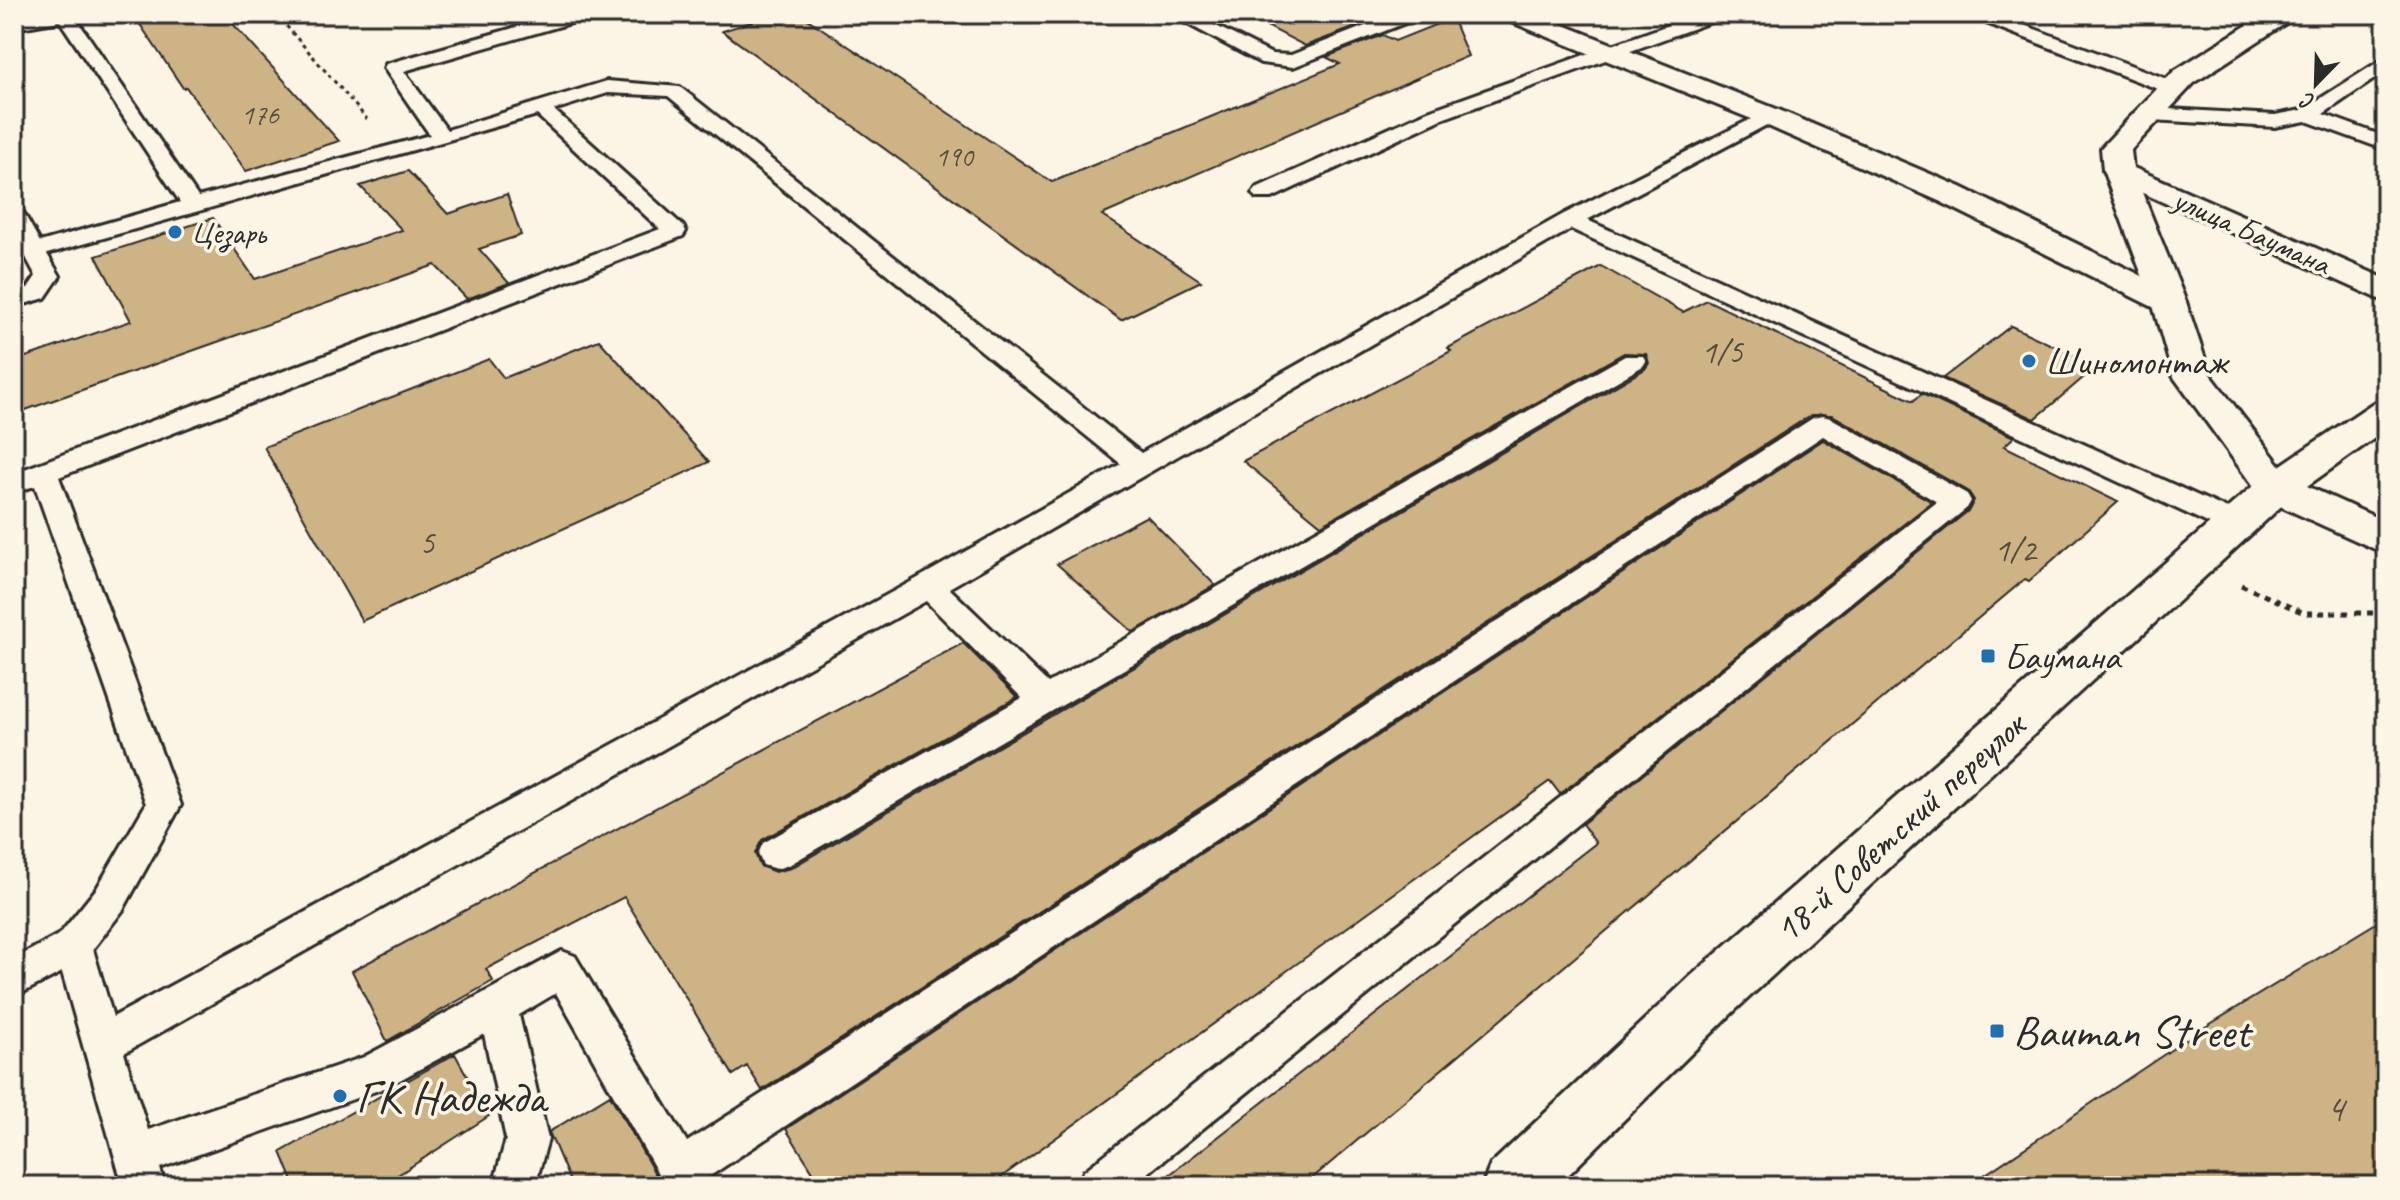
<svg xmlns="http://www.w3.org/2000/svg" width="2400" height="1200" viewBox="0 0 2400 1200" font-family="Caveat,sans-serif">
<rect width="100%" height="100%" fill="#fcf5e5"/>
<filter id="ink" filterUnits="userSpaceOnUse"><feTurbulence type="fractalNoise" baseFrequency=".0125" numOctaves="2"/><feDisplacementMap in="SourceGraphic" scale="16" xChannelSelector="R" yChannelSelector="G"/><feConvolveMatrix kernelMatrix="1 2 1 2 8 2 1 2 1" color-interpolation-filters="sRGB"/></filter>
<g filter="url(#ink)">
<path fill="#ceb384" stroke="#2b2b2b" stroke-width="2" d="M133,14H224L339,141L246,171L186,87L183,88Z
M777,14H800L1052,182L1340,64L1326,57L1383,35L1395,41L1452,18L1468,56L1102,215L1201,281L1121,320L722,31Z
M1244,14H1338L1361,25L1305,46Z
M408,171L448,214L507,194L521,235L479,249L509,283L467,299L435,265L14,414V361L131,321L96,256L213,218L255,279L402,230L360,186Z
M1601,266L1683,312L1707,300L1913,401L1922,394L2014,437L2004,446L2118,502L2029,581L2025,579L1303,1186H1155L1596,843L1582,824L1969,510L1974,500L1968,491L1832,415H1811L762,1090L747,1066L733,1075L624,897L486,969L493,981L387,1041L352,971L963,643L1017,697L762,840L755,853L760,866L775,872L791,868L1645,369L1649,363L1646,354L1624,353L1321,525L1243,461L1451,351L1448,348Z
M2011,326L2097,366L2035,419L1943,378Z
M599,340L709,462L362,621L264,447L489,359L504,378Z
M1823,440L1932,502L1560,794L1550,781L989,1186H822L786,1129Z
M1147,516L1215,585L1133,632L1057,564Z
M2386,917V1186H1968L2202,1029Z
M455,1054L489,1116L381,1186H295L281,1152Z
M610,1095L662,1186H572L549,1132Z"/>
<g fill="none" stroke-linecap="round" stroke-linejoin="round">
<g stroke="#2b2b2b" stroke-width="6">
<path id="service" d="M40,14H73L198,197L430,135L384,68L386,64L563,14H591L588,18L404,71L447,130L607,81L680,87L1141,453L1562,215L1769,110L1776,112L1779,116L1776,120L1587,220L2245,517L2249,524L2245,531L2235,534L2225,531L1571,229L949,588L1048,683L1625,356H1643L1646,361L1643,366L789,865L776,869L763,865L758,854L763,843L1022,698L926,601L124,1053L148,1130L364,1057L562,951L575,956L687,1142L1813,418L1822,416L1831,418L1967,494L1971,501L1967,508L1132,1186H1078L1084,1171L1937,502L1823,436L707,1178L710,1186H665L556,993L519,1015L548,1139L535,1186H493L506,1139L484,1034L387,1087L160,1168L165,1186H123L62,972L14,997V959L60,934L97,888L146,804L35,486L14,492V473L660,229L537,115L47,254L60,276L45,298L14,307V292L28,288L36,276L14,235V208L22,210L40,242L180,202L60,21L14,29V19ZM608,93L668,96L1121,464L918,578L113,1017L93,949L123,910L181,805L59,477L683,236L686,231L683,226L554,110Z
M1169,14H1192L1272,54L1291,55L1396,14H1421L1418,18L1293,67L1261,63Z
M1699,14H1725L1722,18L1442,119L1272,198H1256L1253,193L1256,188L1428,111Z
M1970,14H1995L2180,84L2183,88L2180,92H2166L1973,18Z
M2386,57V71L2323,114L2386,137V150L2306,121L2275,127L2151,120L2141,114L2151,108L2275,115L2302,110Z"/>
</g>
<g stroke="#2b2b2b" stroke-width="6">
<path id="minor" d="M1500,14H1536L1779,110L1961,187L2181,295L2186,302L2181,309L2169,312L2157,309L1939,201L1759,122L1504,19Z
M2118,161L2386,279V302L2107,177L2103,170L2107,163Z
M2386,400V430L2307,486L2386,522V554L2262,498L2256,488L2262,478L2373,403Z"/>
</g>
<g stroke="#2b2b2b" stroke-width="6">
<path id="tertiary" d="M2265,14H2296L2292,19L2194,83L2131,150L2133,170L2186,302L2210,374L2290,478L2296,488L2290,498L1732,1013L1557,1186H1482L1491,1164L1692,975L2253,486L2173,376L2152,302L2103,170L2101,148L2174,71Z"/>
</g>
<path stroke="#2b2b2b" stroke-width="3" stroke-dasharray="4 4" stroke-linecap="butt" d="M276,14L367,119"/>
<path stroke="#2b2b2b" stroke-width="5" stroke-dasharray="6 6" stroke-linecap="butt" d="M2241,585L2304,613H2386"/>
<use href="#service" fill="#fcf5e5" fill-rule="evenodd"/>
<use href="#minor" fill="#fcf5e5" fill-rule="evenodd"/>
<use href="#tertiary" fill="#fcf5e5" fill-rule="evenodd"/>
</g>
</g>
<g fill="#1f6fb2" stroke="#fcf5e5" stroke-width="3">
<circle cx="175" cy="232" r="8"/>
<circle cx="2029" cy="361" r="8"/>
<rect x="1980" y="648" width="16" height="16" rx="4"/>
<rect x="1989" y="1023" width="16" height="16" rx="4"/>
<circle cx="340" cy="1096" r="8"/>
</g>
<g text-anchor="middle" stroke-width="7" stroke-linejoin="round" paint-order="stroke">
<g font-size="28" fill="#544d41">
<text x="260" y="124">176</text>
<text x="954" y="166">190</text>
</g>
<g font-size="32" fill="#2b2b2b" stroke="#fcf5e5">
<text transform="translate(2252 231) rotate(24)" y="11">улица Баумана</text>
</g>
<g font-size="32" fill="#2b2b2b" stroke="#fcf5e5" text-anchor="start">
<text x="191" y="243">Цезарь</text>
</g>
<g font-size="34" fill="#544d41">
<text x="1722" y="363">1/5</text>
<text x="427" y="554">5</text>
<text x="2015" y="561">1/2</text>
</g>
<g font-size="38" fill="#2b2b2b" stroke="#fcf5e5" text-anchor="start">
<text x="2045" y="374">Шиномонтаж</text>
<text x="2004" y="669">Баумана</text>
</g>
<g font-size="38" fill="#2b2b2b" stroke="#fcf5e5">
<text transform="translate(1899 827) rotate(-42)" y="13">18-й Советский переулок</text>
</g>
<g font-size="40" fill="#544d41">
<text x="2335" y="1121">4</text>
</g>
<g font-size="46" fill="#2b2b2b" stroke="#fcf5e5" text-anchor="start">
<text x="2013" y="1047">Bauman Street</text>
<text x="356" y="1112">ГК Надежда</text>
</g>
</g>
<rect width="2400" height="1200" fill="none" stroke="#fcf5e5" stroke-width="48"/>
<rect x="24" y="24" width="2352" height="1152" fill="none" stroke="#2b2b2b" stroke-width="3" filter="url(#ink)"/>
<g transform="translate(2316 84) rotate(203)" stroke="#fcf5e5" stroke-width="6" paint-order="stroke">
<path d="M0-6L14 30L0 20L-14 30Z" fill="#2b2b2b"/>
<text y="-12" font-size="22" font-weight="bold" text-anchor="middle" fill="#2b2b2b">С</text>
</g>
</svg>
